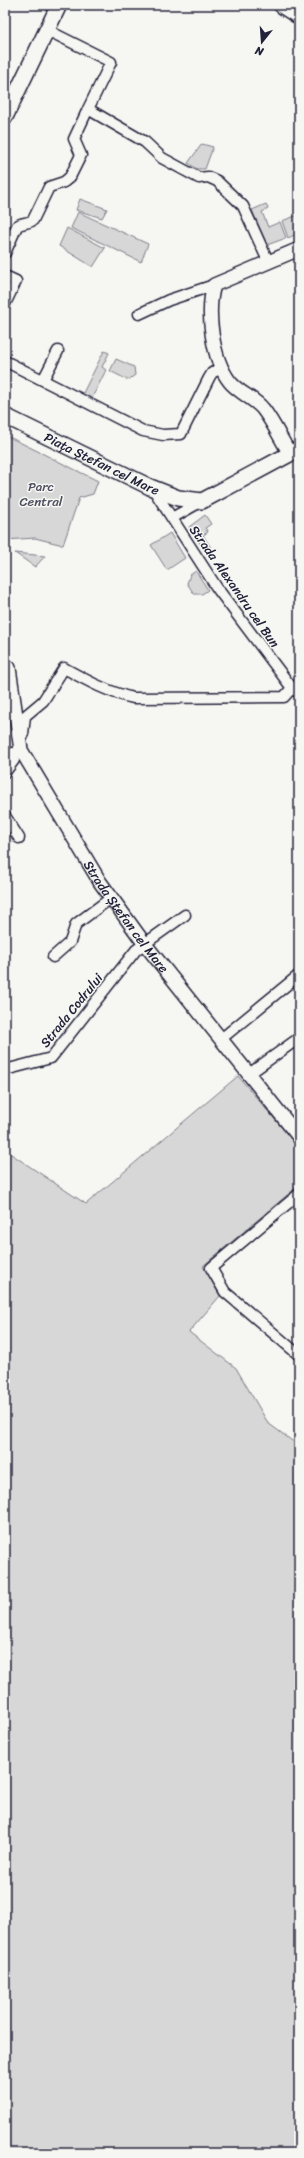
<svg xmlns="http://www.w3.org/2000/svg" width="304" height="2158" viewBox="0 0 304 2158" font-family="Sriracha,sans-serif">
<rect width="100%" height="100%" fill="#f6f6f2"/>
<filter id="ink" filterUnits="userSpaceOnUse"><feTurbulence type="fractalNoise" baseFrequency=".025" numOctaves="2"/><feDisplacementMap in="SourceGraphic" scale="8" xChannelSelector="R" yChannelSelector="G"/><feConvolveMatrix kernelMatrix="1 2 1 2 8 2 1 2 1" color-interpolation-filters="sRGB"/></filter>
<g filter="url(#ink)">
<path fill="#d7d7d7" stroke="#7c7c89" d="M202,144L213,147L205,169H197L188,163Z
M80,199L107,209L102,218L76,210Z
M266,204L268,209L262,212L268,227L280,222L286,238L267,245L252,210Z
M78,212L148,244L141,262L71,228Z
M298,215L299,233L288,238L282,221Z
M67,228L105,248L93,267L59,246Z
M104,351L109,353L102,367L106,370L91,400L74,392L76,390L83,393Z
M116,359L134,367L135,375L128,380L110,371Z
M5,435L98,481L93,494L79,498L63,545L35,538L5,540Z
M205,515L211,524L205,528L208,532L203,535L211,548L205,551L189,527Z
M170,533L185,558L167,570L151,545Z
M15,553L45,556L35,567Z
M196,571L208,590L202,594H194L187,583L190,575Z
M238,1076L299,1148V1185L203,1266L220,1296L189,1332L236,1368L268,1423L299,1446V2153H5V1150L86,1204Z"/>
<g fill="none" stroke-linecap="round" stroke-linejoin="round">
<g stroke="#22223b" stroke-width="13">
<path id="minor" d="M47,30L111,62L88,109L145,142L162,158L199,178L208,177L217,181L243,206L268,261
M5,253L17,226C22,222 28,224 33,220L49,187L64,182L70,177L81,155L74,139L88,109
M5,276L16,281L5,304
M139,314L169,300L214,285
M5,361L143,431L163,435L181,434L209,378L212,373L221,368
M43,380L58,351
M157,490V495L217,588L292,688L299,693
M172,518L202,501
M23,734L25,716L43,701L64,668C86,680 107,692 133,698L284,697L292,688
M5,772L14,760L13,753
M5,816L19,838
M53,957L70,942L76,924L111,898
M221,1039L299,975
M5,1070L51,1058L136,950L185,915
M249,1074L299,1038
M299,1194L211,1268L225,1292L299,1355"/>
</g>
<g stroke="#22223b" stroke-width="16">
<g id="tertiary">
<path d="M290,454C281,439 273,422 263,409C254,398 239,393 230,382C212,359 206,312 214,285L299,249"/>
<path id="s1" d="M9,668L21,750L100,882L144,943L299,1137"/>
</g>
</g>
<g stroke="#22223b" stroke-width="18">
<g id="secondary">
<path d="M5,117L59,5"/>
<path id="s2" d="M5,416L150,487L178,498L202,501L299,449"/>
</g>
</g>
<g stroke="#22223b" stroke-width="19">
<path id="primary" d="M282,5L299,16"/>
</g>
<use href="#minor" stroke="#f6f6f2" stroke-width="10"/>
<use href="#tertiary" stroke="#f6f6f2" stroke-width="13"/>
<use href="#secondary" stroke="#f6f6f2" stroke-width="15"/>
<use href="#primary" stroke="#f6f6f2" stroke-width="16"/>
</g>
</g>
<g text-anchor="middle" stroke-width="3" stroke-linejoin="round" paint-order="stroke">
<g font-size="13" fill="#22223b" stroke="#f6f6f2">
<text dy="5" stroke="none"><textPath href="#s2" startOffset="108">Piața Ștefan cel Mare</textPath></text>
<text transform="translate(235 586) rotate(55)" y="5">Strada Alexandru cel Bun</text>
<text dy="5" stroke="none"><textPath href="#s1" startOffset="280">Strada Ștefan cel Mare</textPath></text>
<text transform="translate(71 1010) rotate(-51)" y="5">Strada Codrului</text>
</g>
<g font-size="13" fill="#4f4f62" stroke="#f6f6f2">
<text x="41" y="491">Parc<tspan x="41" dy="15">Central</tspan></text>
</g>
</g>
<rect width="304" height="2158" fill="none" stroke="#f6f6f2" stroke-width="20"/>
<rect x="10" y="10" width="284" height="2138" fill="none" stroke="#22223b" stroke-width="1.5" filter="url(#ink)"/>
<g transform="translate(262 42) rotate(197)" stroke="#f6f6f2" stroke-width="3" paint-order="stroke">
<path d="M0-3L7 15L0 10L-7 15Z" fill="#22223b"/>
<text y="-6" font-size="11" font-weight="bold" text-anchor="middle" fill="#22223b">N</text>
</g>
</svg>
